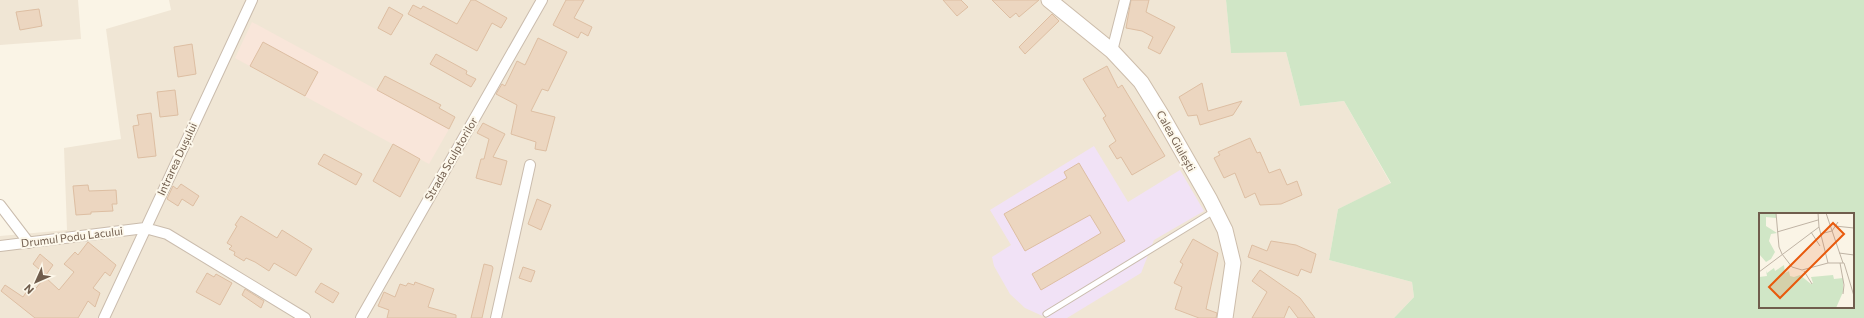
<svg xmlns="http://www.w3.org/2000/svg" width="1864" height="318" viewBox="0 0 1864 318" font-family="Commissioner,sans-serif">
<rect width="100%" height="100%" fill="#faf4e6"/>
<path fill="#f0e6d5" d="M0,0H78L81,39L0,45Z
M169,0H1226L1231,52H1286L1300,106L1344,101L1391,184L1338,209L1329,260L1412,282L1414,297L1394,318H0V236L67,230L64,148L121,139L106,29L171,10Z"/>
<path fill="#f9e6da" d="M252,22L449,129L429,164L235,58Z"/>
<path fill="#f1e2f6" d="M1094,146L1128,202L1180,170L1204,211L1154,240L1141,273L1067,318H1047L1025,308L1010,294L994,266L992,257L1011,245L990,210Z"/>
<path fill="#d0e6c6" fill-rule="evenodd" d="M1226,0H1864V318H1394L1414,297L1412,282L1329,260L1338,209L1391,183L1344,101L1300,106L1286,52L1231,53ZM1760,214H1853V307H1760Z"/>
<path fill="#ecd6c0" stroke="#ddbea2" d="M471,0H475L507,18L501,28L492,23L477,51L408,14L413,5L421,9L423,6L457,24Z
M566,0H584L574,18L592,27L588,36L581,32L578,38L553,25Z
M943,0H961L968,7L957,16Z
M992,0H1039L1019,17L1016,13L1010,18Z
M1131,0H1149L1146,12L1175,27L1160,54L1148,48L1153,37L1142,31L1126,28Z
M389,7L403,15L391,35L378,28Z
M39,9L42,26L20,30L16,12Z
M1052,14L1059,21L1025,54L1019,47Z
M538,38L567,52L548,91L542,89L531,111L555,117L546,151L535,149L536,142L511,134L517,105L496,94L502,84L505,86L517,61L525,65Z
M263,42L318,72L305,96L250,66Z
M192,44L196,74L178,77L174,47Z
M436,54L467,71L466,74L476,79L471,87L430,64Z
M1107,66L1118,88L1122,85L1165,156L1132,175L1121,157L1117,159L1109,146L1116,141L1103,118L1106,116L1083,79Z
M385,76L441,105L439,108L455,117L449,129L377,90Z
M1202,83L1208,111L1242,101L1233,115L1200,125L1197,115L1188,116L1179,97Z
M175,90L178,115L160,117L157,92Z
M151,113L156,156L138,158L133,126L139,125L137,115Z
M483,123L505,134L493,157L507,161L501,185L476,178L481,159H484L489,139L477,133Z
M1250,138L1257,153L1260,152L1269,173L1280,169L1287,185L1297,181L1302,195L1281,204L1260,205L1255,193L1245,198L1235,173L1224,178L1214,158L1220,155L1218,152Z
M393,144L420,159L400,197L373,181Z
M324,154L362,174L356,185L318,164Z
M1079,163L1125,241L1041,290L1032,274L1101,233L1090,215L1025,251L1004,214L1067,178L1064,172Z
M181,184L199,196L193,206L182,199L178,206L167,199L173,186L177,189Z
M88,185L89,191L116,190L117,204H112L113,211L91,212V214L76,215L73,186Z
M537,199L551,205L541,230L528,224Z
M241,216L277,238L282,230L312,249L296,276L274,263L269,271L255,262L246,258L244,261L234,255L235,252L229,249L232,246L227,243L237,226L235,225Z
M1193,239L1218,253L1206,309L1217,313L1216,318H1199L1175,309L1182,287L1174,283L1183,264L1180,262Z
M1271,241L1296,245L1316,254L1311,273L1301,269L1298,276L1248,257L1252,245L1267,251Z
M88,242L116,265L110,276L105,272L93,288L100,293L95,307L88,301L78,318H35L1,291L5,285L23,297L29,288L33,292L45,277L59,290L74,272L64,264L75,252L78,255Z
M40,254L53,265L46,275L33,264Z
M484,264L492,266L493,268L482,318H471Z
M523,267L535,271L531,282L519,278Z
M1260,270L1300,298L1315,318H1298L1289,306L1284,318H1252L1267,292L1252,281Z
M207,273L214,277L216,274L232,283L220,305L196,292Z
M415,282L434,289L428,307L456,315V318H387L389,310L378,306L384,292L395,297L400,284L406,286L408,283L414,285Z
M321,283L339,293L333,303L315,292Z
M245,289L264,301L261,308L242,295Z"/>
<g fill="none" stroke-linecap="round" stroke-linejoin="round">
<g stroke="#cabcad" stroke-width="7">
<path id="service" d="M1046,314L1214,211"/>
</g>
<g stroke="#cabcad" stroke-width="12">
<path id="minor" d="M1112,51L1125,0
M0,205L29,243
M0,246L145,228L167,234L305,318
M104,318L252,0
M361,318L542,0
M496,318L530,165"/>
</g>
<g stroke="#cdbdab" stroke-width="17">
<path id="secondary" d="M1049,0L1112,51L1141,82L1162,116L1210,200L1225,230L1233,263L1225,318"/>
</g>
<use href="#service" stroke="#fff" stroke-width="5"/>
<use href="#minor" stroke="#fff" stroke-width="10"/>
<use href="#secondary" stroke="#fff" stroke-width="15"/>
</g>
<g text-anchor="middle" stroke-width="4" stroke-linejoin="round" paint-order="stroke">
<g font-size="11" fill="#705d4d" stroke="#fdf8eb">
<text transform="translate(1176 141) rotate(61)" y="4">Calea Giulești</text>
<text transform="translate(177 159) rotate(-65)" y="4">Intrarea Dușului</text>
<text transform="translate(451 159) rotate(-60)" y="4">Strada Sculptorilor</text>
<text transform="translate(72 237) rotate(-7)" y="4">Drumul Podu Lacului</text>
</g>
</g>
<g transform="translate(1759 213)">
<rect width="95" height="95" fill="#faf4e6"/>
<path d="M0,0H17V5L7,4V13L18,20L12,21L10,28L16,39L12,46L7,49L0,41ZM25,52L26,60L30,58L31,63L35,64L41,62L52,71L54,70L52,64L74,62L75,66L84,65V79L77,95H0V64L8,63L7,57L8,60L15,55L16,58Z" fill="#d0e6c6"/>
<path fill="none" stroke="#bfb3a4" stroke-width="1" d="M17,0L20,34L23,41M67,0L84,50M76,13L95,15M60,14L69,50M18,19L59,7M52,19L61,33M61,21L73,18L79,9M80,40L95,42M23,41L33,54L43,57L69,50H85L95,83M81,50L85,72L84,81M45,58L53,71M0,59L60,14L59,0"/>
<path fill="#e8590c" fill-opacity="0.15" stroke="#e8590c" stroke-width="2" d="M74,10L85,21L21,85L10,74Z"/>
<rect width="95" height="95" fill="none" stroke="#705d4d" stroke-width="2"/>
</g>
<g transform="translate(36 282) rotate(225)" stroke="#fdf8eb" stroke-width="3" paint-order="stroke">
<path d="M0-3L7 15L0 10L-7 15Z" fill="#705d4d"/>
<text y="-6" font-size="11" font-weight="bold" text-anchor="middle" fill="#705d4d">N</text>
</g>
</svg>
